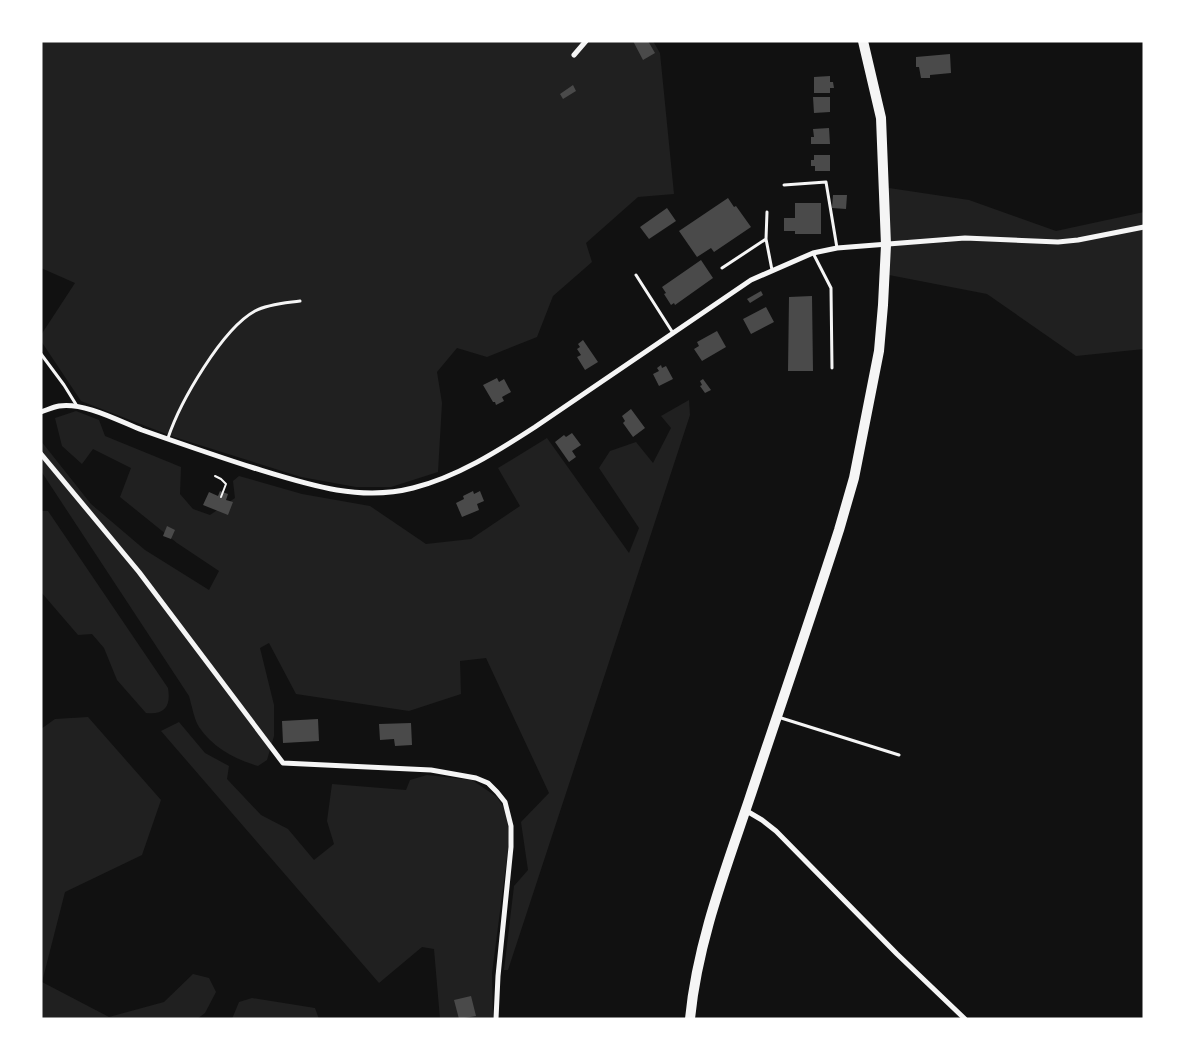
<svg xmlns="http://www.w3.org/2000/svg" width="1185" height="1060" viewBox="0 0 1185 1060" font-family="Cabin,sans-serif">
<rect width="100%" height="100%" fill="#111"/>
<path fill="#202020" d="M41,41H653L660,53L674,194L638,197L586,243L592,262L553,296L537,337L487,357L457,348L437,372L442,403L438,472L391,487H356L301,477L174,437L81,401L41,341V335L75,283L41,268Z
M889,188L969,200L1056,231L1144,212V349L1076,356L987,294L889,275Z
M689,400L690,415L508,970H504L514,886L528,870L521,822L549,793L486,658L460,661L461,694L409,711L296,694L269,643L260,648L274,705V736L267,760L258,766C235,759 213,748 199,727C194,719 192,706 189,696L41,471V441L91,504L145,550L209,590L219,571L177,543L120,497L131,468L93,449L82,464L62,446L55,418L76,411L99,420L105,436L181,467L180,494L193,509L210,515L235,498L233,481L239,476L302,494L370,506L426,544L471,539L520,506L498,468L547,438L629,553L639,528L599,468L610,451L636,442L653,463L671,428L661,416Z
M41,511H48L168,688C171,706 165,715 146,713L117,680L104,648L92,634L78,635L41,592Z
M88,717L161,800L142,855L65,892L42,982L109,1017L164,1002L193,974L209,978L216,992L205,1013L197,1019H41V729L55,719Z
M179,722L205,753L229,766L227,779L261,815L288,829L314,860L334,844L327,821L332,784L406,790L410,780L427,775L472,780L497,797L507,813L509,842L492,973L493,1019H440L434,949L422,947L379,983L161,731Z
M252,998L315,1008L319,1019H232L239,1002Z"/>
<path fill="#4a4a4a" d="M633,41H648L655,53L643,60Z
M950,54L951,73L930,75V78H921L919,67H916V57Z
M830,76V82H833L834,88H830V93H814V77Z
M573,85L576,91L563,99L560,94Z
M813,97H830V112L814,113Z
M829,128L830,144H811V137H814L813,129Z
M814,155H830V171H815V166H811V160H814Z
M833,195H847L846,209L832,208Z
M728,198L734,207L736,206L751,227L714,252L711,248L697,257L679,231Z
M795,203H821V234H795V231H784V218H795Z
M667,208L676,221L649,239L640,227Z
M701,260L713,278L675,305L674,303L671,305L664,294L666,293L662,287Z
M761,291L763,295L750,303L747,299Z
M812,296L813,371H788L789,297Z
M766,307L774,322L751,334L743,319Z
M717,331L726,347L702,361L694,349L699,346L697,342Z
M583,340L598,362L585,370L577,357L581,355L577,349L580,347L578,344Z
M661,365L662,368L666,366L673,379L659,386L653,374L659,371L657,368Z
M497,378L499,382L504,379L511,392L502,397L504,401L496,405L495,402H493L483,385Z
M703,379L711,390L705,393L700,386L702,385L700,381Z
M631,409L645,428L633,437L623,423L625,421L622,416Z
M572,433L581,445L572,451L576,457L569,462L555,442L564,435L566,437Z
M220,491L228,494L226,500L233,502L228,515L203,505L209,492L218,496Z
M473,491L474,494L480,491L484,501L477,504L479,510L462,517L456,503L464,499L463,496Z
M167,526L175,530L171,539L163,536Z
M318,719L319,741L283,743L282,721Z
M411,723L412,745L395,746L394,739L380,740L379,724Z
M471,996L476,1016L459,1019L454,1000Z"/>
<g fill="none" stroke-linecap="round" stroke-linejoin="round">
<path stroke="#f5f5f5" stroke-width="2" d="M215,476L221,479L226,484L221,497"/>
<path stroke="#f5f5f5" stroke-width="3" d="M784,185L826,182L837,248
M767,212L766,239L772,270
M813,253L831,288L832,368
M722,268L766,239
M636,275L673,333
M41,354L64,385L77,406
M168,438C180,402 222,329 255,311C268,304 286,303 300,301
M778,717L899,755"/>
<path stroke="#f5f5f5" stroke-width="5" d="M574,55L586,41
M41,412C47,410 53,407 59,406C84,402 119,421 142,430C179,443 216,456 254,468C306,484 359,502 413,488C457,477 498,451 535,427L751,280L813,253L837,248L965,238L1058,242L1078,240L1144,227
M41,454L139,572L283,763L431,770L476,778L488,783L497,792L505,802L511,826V847L498,976L496,1019
M745,810L762,820L776,831L897,954L965,1019"/>
<path stroke="#f5f5f5" stroke-width="10" d="M690,1019C697,944 725,871 749,800C779,710 810,620 839,530L854,478L879,351L883,305L886,245L881,118L863,41"/>
</g>
<rect width="1185" height="1060" fill="none" stroke="#ffffff" stroke-width="85"/>
</svg>
